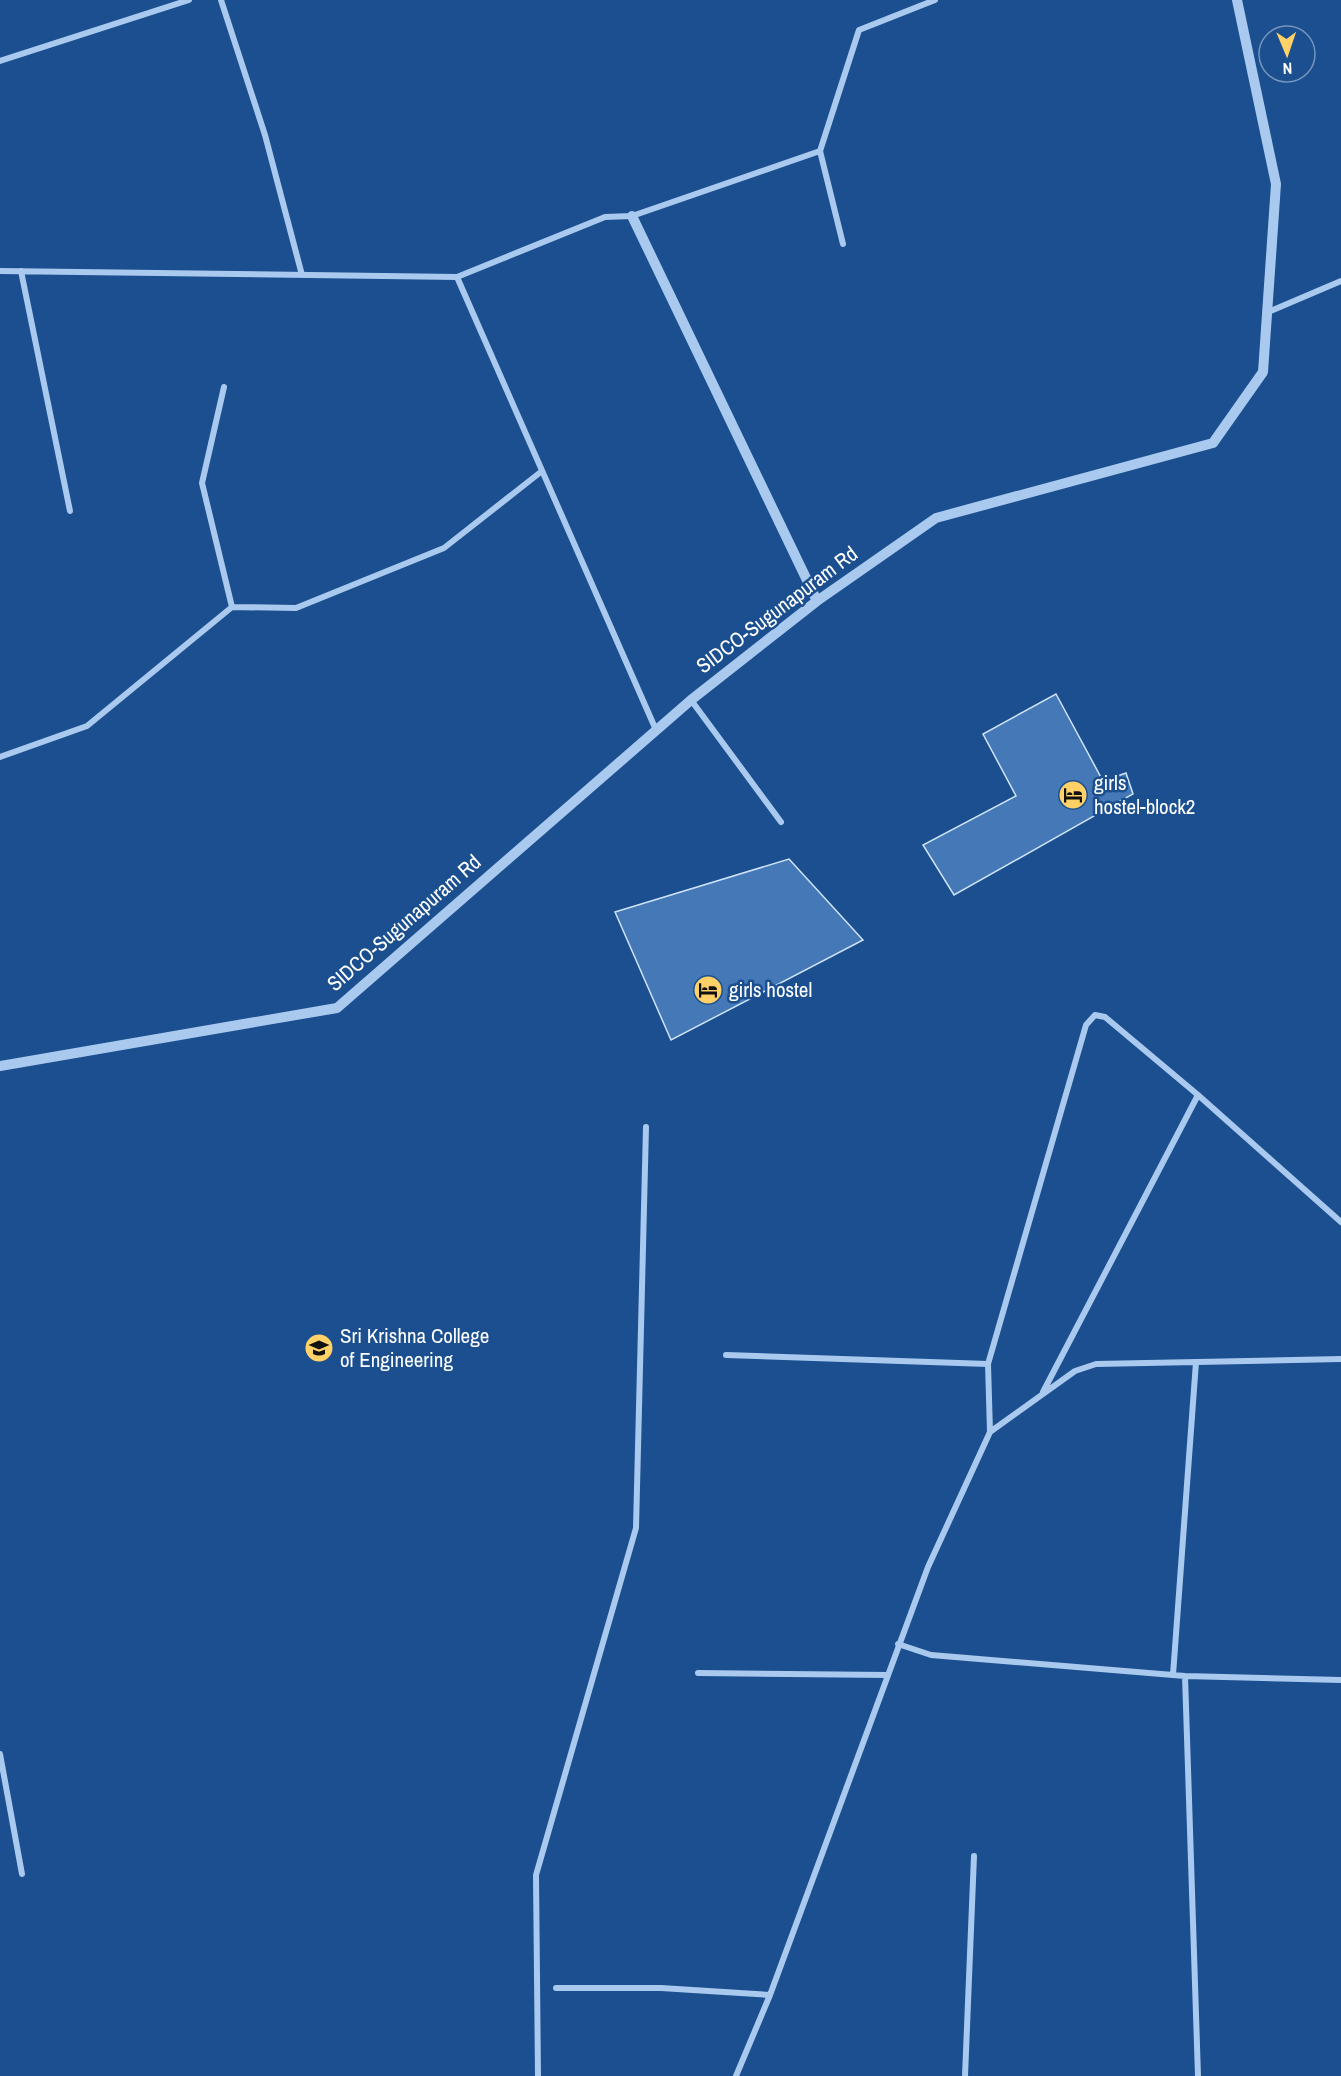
<svg xmlns="http://www.w3.org/2000/svg" width="1341" height="2076" viewBox="0 0 1341 2076" font-family="'Archivo Narrow',sans-serif">
<rect width="100%" height="100%" fill="#1b4f8f"/>
<path fill="#4478b7" stroke="#cfe3fa" stroke-width="1.5" d="M1056,694L1103,781L1126,773L1133,794L954,895L923,845L1016,796L983,734Z
M789,859L863,940L671,1040L615,912Z"/>
<g fill="none" stroke-linecap="round" stroke-linejoin="round">
<path stroke="#a9c9ee" stroke-width="6" d="M221,0L265,135L302,275
M0,61L189,0
M843,244L820,151L859,30L935,0
M0,271L457,277L656,730
M21,271L70,511
M457,277L605,217L632,216L820,151
M1268,312L1341,281
M224,387L202,483L232,607L296,608L444,548L542,471
M691,700L781,822
M0,757L87,726L232,607
M726,1355L988,1364
M1043,1392L1198,1095
M990,1432L1075,1371L1096,1364L1341,1359
M898,1644L931,1655L1185,1676L1341,1680
M698,1673L887,1675
M1173,1675L1196,1362
M1185,1676L1198,2076
M0,1754L22,1874
M556,1988H661L770,1995
M538,2076L536,1875L636,1528L646,1127
M736,2076L770,1995L928,1567L990,1432L988,1364L1086,1025L1095,1015L1105,1017L1198,1095L1341,1222
M965,2076L974,1856"/>
<path stroke="#a9c9ee" stroke-width="10" d="M632,216L817,601
M0,1066L337,1008L691,700L817,601L936,518L1213,443L1263,372L1276,184L1237,0"/>
</g>
<defs>
<g id="hotel-disc" transform="scale(1.5)"><circle r="9.5" fill="#ffd166" stroke="#1b4f8f"/><path d="M-6-4.5h1.5V1H6V5H4.5V3h-9V5H-6ZM-4 0a1.8 1.8 0 1 1 3.6 0ZM.5 0V-2.5h3Q6-2.5 6 0Z" fill="#111"/></g>
<g id="university-disc" transform="scale(1.5)"><circle r="9.5" fill="#ffd166" stroke="#1b4f8f"/><path d="M0-5L7-2L0 1L-7-2ZM-4 1L0 2.5L4 1V4Q0 6-4 4Z" fill="#111"/></g>
</defs>
<g fill-rule="evenodd">
<use href="#hotel-disc" x="1073" y="795"/>
<use href="#hotel-disc" x="708" y="990"/>
<use href="#university-disc" x="319" y="1348"/>
</g>
<g text-anchor="middle" stroke-width="5" stroke-linejoin="round" paint-order="stroke">
<g font-size="21" fill="#fff" stroke="#1b4f8f">
<text transform="translate(777 610) rotate(-37)" y="7">SIDCO-Sugunapuram Rd</text>
<text transform="translate(404 923) rotate(-41)" y="7">SIDCO-Sugunapuram Rd</text>
</g>
<g font-size="21" fill="#fff" stroke="#1b4f8f" text-anchor="start">
<text x="1094" y="790">girls<tspan x="1094" dy="24">hostel-block2</tspan></text>
<text x="729" y="997">girls hostel</text>
<text x="340" y="1343">Sri Krishna College<tspan x="340" dy="24">of Engineering</tspan></text>
</g>
</g>
<g transform="translate(1287 54) rotate(178)"><circle r="28" fill="#1b4f8f" stroke="#7695bc" stroke-width="1.5"/>
<path d="M0-4.5L10 22L0 15L-10 22Z" fill="#ffd166"/>
<text y="-9" font-size="16" font-weight="bold" text-anchor="middle" fill="#ffffff">N</text>
</g>
</svg>
